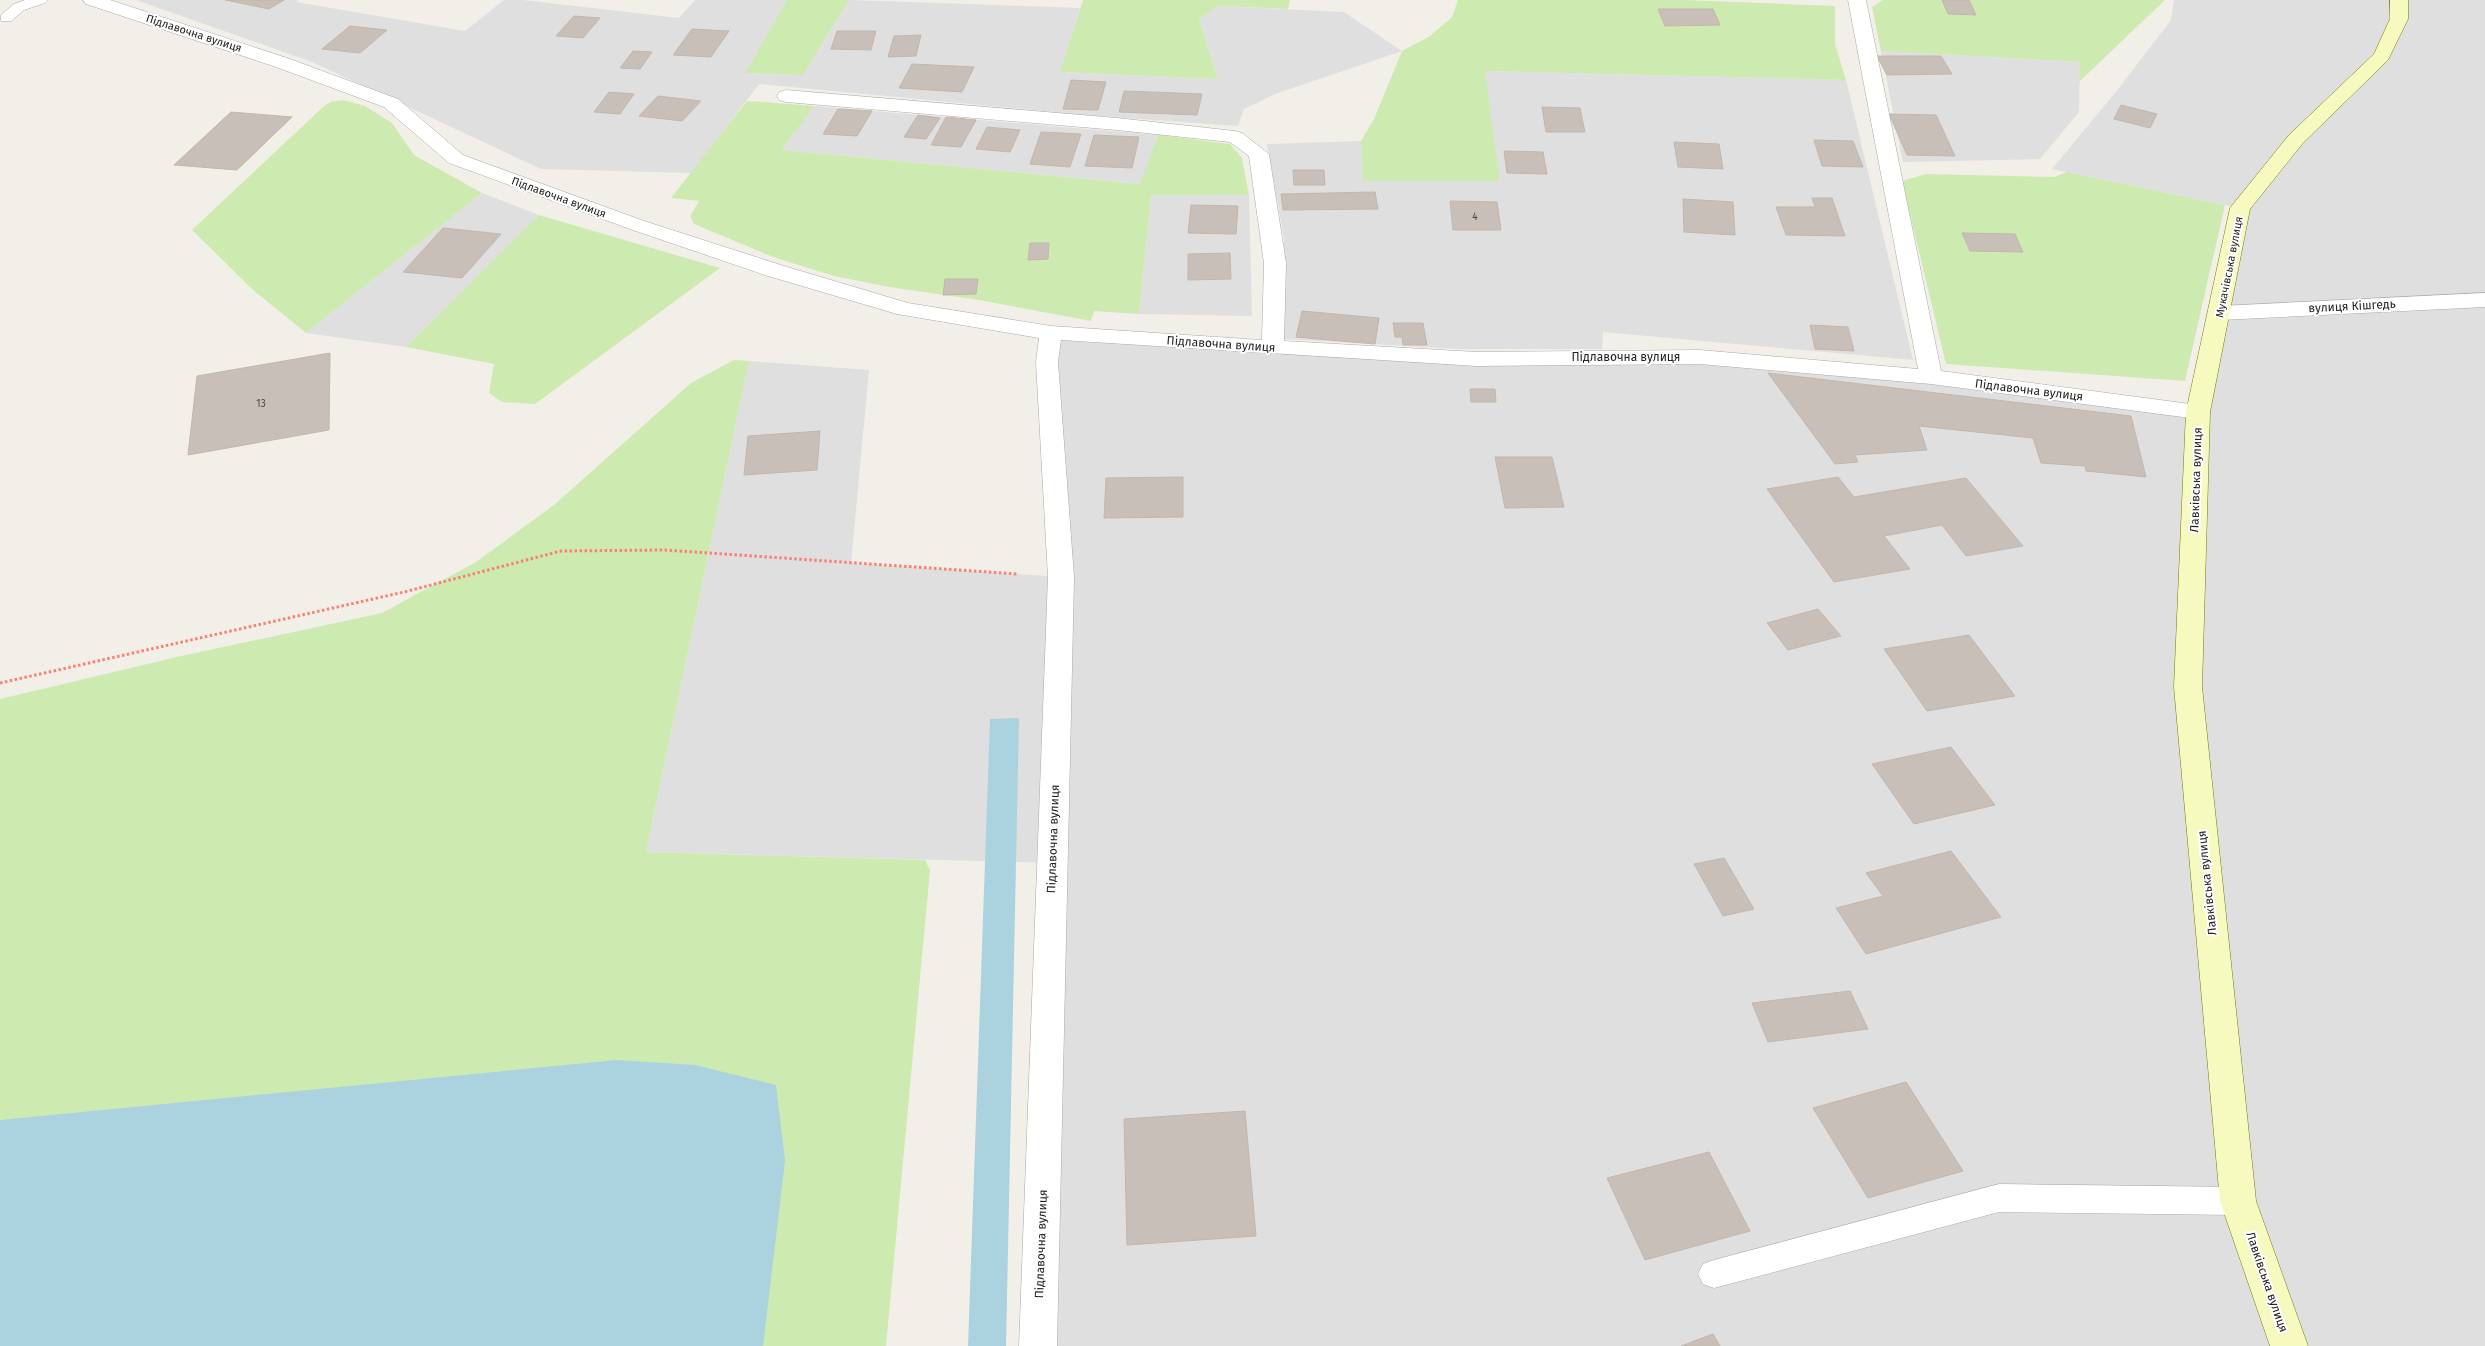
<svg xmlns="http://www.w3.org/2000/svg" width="2485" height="1346" viewBox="0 0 2485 1346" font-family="'Fira Sans',sans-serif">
<rect width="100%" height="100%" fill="#f2efe9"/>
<path fill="#e0dfdf" d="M136,0H298L296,2L465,31L504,0H523L679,18L695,0H787L746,73L803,75L849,0L1080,8L1061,72L1218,79L1199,19L1218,6L1344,12L1402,51L1275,94L1244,109L1238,126L1097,116L759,84L692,173L541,169L312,62Z
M2174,0H2485V1346H1038L1052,863L646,852L749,361L869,370L851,563L1061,577L1051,333L1477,359L1700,357L2198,412L2240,208L2052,169L2119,88L2171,20Z
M1881,51L2080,62L2079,112L2040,159L1903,162Z
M1484,71L1846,80L1913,360L1603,332L1602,349H1459L1284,339V238L1267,144L1361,141L1364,181H1500Z
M814,106L1158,135L1141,184L780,150Z
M482,193L539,215L406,347L306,333Z
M1151,195H1249L1252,316L1139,314Z"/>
<path fill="#cdebb0" d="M787,0H849L803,75L745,73Z
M1083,0H1290L1288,9L1218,6L1199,19L1218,79L1060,72Z
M1458,0H1684L1835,6V44L1846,80L1485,71L1500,181H1363L1361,141L1374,119L1402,51L1430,36L1452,17Z
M1883,0H2165L2079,82L2080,62L1881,51L1872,7Z
M343,100L365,106L392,123L414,155L482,193L306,333L252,289L192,230L323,107L330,102Z
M747,101L814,106L781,150L1140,184L1158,135L1230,144L1242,158L1249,195H1151L1139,314L1094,311L1091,321L979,300L889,287L834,276L773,257L694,224L690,216L699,201L671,198Z
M2067,172L2225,205L2185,381L1946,364L1902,181L1926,174L2054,177Z
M539,215L720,268L535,404L502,402L489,393L494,364L406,347Z
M734,360L749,361L646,852L925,860L930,870L886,1346H0V699L181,656L382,613L476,562L554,505L691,383Z"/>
<path fill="#aad3df" d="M1019,718L1006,1346H968L990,719Z
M617,1060L695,1065L776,1085L785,1161L763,1346H0V1120Z"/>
<path fill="#c7bfb8" stroke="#c4b6ab" d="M225,0H284L269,9Z
M1942,0H1969L1976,15L1948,14Z
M1658,9H1713L1720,25L1665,26Z
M574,16L600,18L583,38L556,36Z
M350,26L387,30L360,53L322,49Z
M692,29L729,31L711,57L673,55Z
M837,31H876L871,50L831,49Z
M921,35L916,56L888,57L894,36Z
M633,51L652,52L640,69L620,68Z
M1877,56H1941L1952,74L1887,75Z
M912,64L974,67L962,92L899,88Z
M1071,80L1106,82L1098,110L1063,109Z
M1124,91L1202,94L1197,115L1119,112Z
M609,92L634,94L620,114L594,112Z
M658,96L701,101L682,121L639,116Z
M2121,105L2157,114L2150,128L2114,119Z
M1542,107L1580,108L1585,132H1546Z
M838,109L872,111L857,136L823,134Z
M231,112L292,117L237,170L174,165Z
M1889,114L1936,115L1955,156L1907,155Z
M918,115L940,118L926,139L904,137Z
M946,117L976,120L961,147L931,145Z
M987,127L1020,130L1010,152L976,149Z
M1041,132L1081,134L1070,167L1030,164Z
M1094,135L1139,137L1132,168L1085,166Z
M1814,140L1853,141L1863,167L1822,166Z
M1674,142L1719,144L1723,169L1678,167Z
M1504,151L1543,152L1547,174L1507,173Z
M1293,170H1324L1325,185H1294Z
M1375,192L1378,209L1283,210L1281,194Z
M1812,198H1832L1845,236L1786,235L1776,207H1815Z
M1683,199L1733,202L1735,235L1684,232Z
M1450,201L1497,202L1501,230H1453Z
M1191,205L1238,206L1236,234L1188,233Z
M443,228L501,234L462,278L403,272Z
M1962,233L2015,234L2023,252L1970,251Z
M1030,243H1049L1048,259L1028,260Z
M1230,253L1231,279L1188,280V254Z
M945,279H978L976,294L943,295Z
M1302,311L1379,318L1375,344L1296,337Z
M1393,323H1423L1427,345H1403L1402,337H1395Z
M1810,325L1848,327L1854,351L1815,349Z
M330,353L329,430L188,455L197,376Z
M1768,373L2131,416L2146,477L2086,471L2085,466L2041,463L2033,438L1919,426L1927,450L1855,455L1858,462L1835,464Z
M1470,389H1495L1496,402H1471Z
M820,431L817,470L744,475L748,436Z
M1495,457H1552L1564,507L1505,508Z
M1183,477V517L1104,518L1106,478Z
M1838,477L1854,497L1966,478L2023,546L1966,556L1942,525L1884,536L1910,569L1834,582L1767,489Z
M1818,609L1841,636L1788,650L1767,623Z
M1969,635L2015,696L1927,711L1884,649Z
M1951,747L1995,805L1914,824L1872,764Z
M1951,851L2001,917L1866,954L1836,908L1883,896L1866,873Z
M1724,858L1754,909L1723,916L1694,864Z
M1850,991L1868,1029L1768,1042L1752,1003Z
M1906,1082L1963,1171L1868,1198L1813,1108Z
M1245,1111L1256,1236L1127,1245L1124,1119Z
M1709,1152L1750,1231L1645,1260L1607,1178Z
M1713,1334L1720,1346H1681Z"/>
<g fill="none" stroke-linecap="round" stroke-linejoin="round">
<g stroke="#a9a9a9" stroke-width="1">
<path id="lane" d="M25,0H48L45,3L24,10L11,21H1V15L14,4Z
M1999,1184L2238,1187L2249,1191L2253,1201L2249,1211L2238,1215L1999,1212L1714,1288L1703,1284L1698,1274L1703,1264L1714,1260Z"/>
</g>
<g stroke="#a9a9a9" stroke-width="1">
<path id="street" d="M83,0H110L290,59L398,99L463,155L644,221L784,266L908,303L1051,326L1262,340L1264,263L1249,156L1230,142L1117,130L786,102L779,100L777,96L779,92L786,90L1117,118L1235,131L1242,133L1269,154L1286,263L1284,341L1477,352L1700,350L1918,369L1848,0H1866L1941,371L2198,405L2206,407L2210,412L2206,417L2198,419L1931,384L1700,364L1477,366L1061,340L1058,362L1074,577L1057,1346H1019L1048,577L1036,362L1039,338L897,314L768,276L630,229L449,163L384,107L276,67L86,4Z
M2485,293V307L2220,320L2212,318L2209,313L2212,308L2220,306Z"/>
</g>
<g stroke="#707d05" stroke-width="1">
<path id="secondary" d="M2390,0H2408V19L2388,60L2303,143L2250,209L2210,412L2202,687L2256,1201L2308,1346H2270L2220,1201L2174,687L2186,412L2230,208L2289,135L2374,54L2390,19Z"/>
</g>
<path stroke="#fa8072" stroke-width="3" stroke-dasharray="2.5 2.5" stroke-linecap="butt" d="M0,683L404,592L561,551L665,550L1018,574"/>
<use href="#lane" fill="#fff" fill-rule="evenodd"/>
<use href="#street" fill="#fff" fill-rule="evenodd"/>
<use href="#secondary" fill="#f7fabf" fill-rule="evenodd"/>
</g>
<g text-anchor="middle" stroke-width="4" stroke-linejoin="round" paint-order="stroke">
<g font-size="10" fill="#4b4948">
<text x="1475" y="220">4</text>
<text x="261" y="407">13</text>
</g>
<g font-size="11" fill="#222" stroke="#fff">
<text transform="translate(194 33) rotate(18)" y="4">Підлавочна вулиця</text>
<text transform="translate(559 197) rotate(20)" y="4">Підлавочна вулиця</text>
<text transform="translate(2229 267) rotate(-79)" y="4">Мукачівська вулиця</text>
</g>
<g font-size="12" fill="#222" stroke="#fff">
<text transform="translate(2352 306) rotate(-3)" y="4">вулиця Кішгедь</text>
<text transform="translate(1221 344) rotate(4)" y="4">Підлавочна вулиця</text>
<text x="1626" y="361">Підлавочна вулиця</text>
<text transform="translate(2029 390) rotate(7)" y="4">Підлавочна вулиця</text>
<text transform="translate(2196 480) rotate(-88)" y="4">Лавківська вулиця</text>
<text transform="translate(1053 839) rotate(-88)" y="4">Підлавочна вулиця</text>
<text transform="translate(2207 883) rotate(-96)" y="4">Лавківська вулиця</text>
<text transform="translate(1041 1244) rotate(-88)" y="4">Підлавочна вулиця</text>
<text transform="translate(2267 1282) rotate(71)" y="4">Лавківська вулиця</text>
</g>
</g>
</svg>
